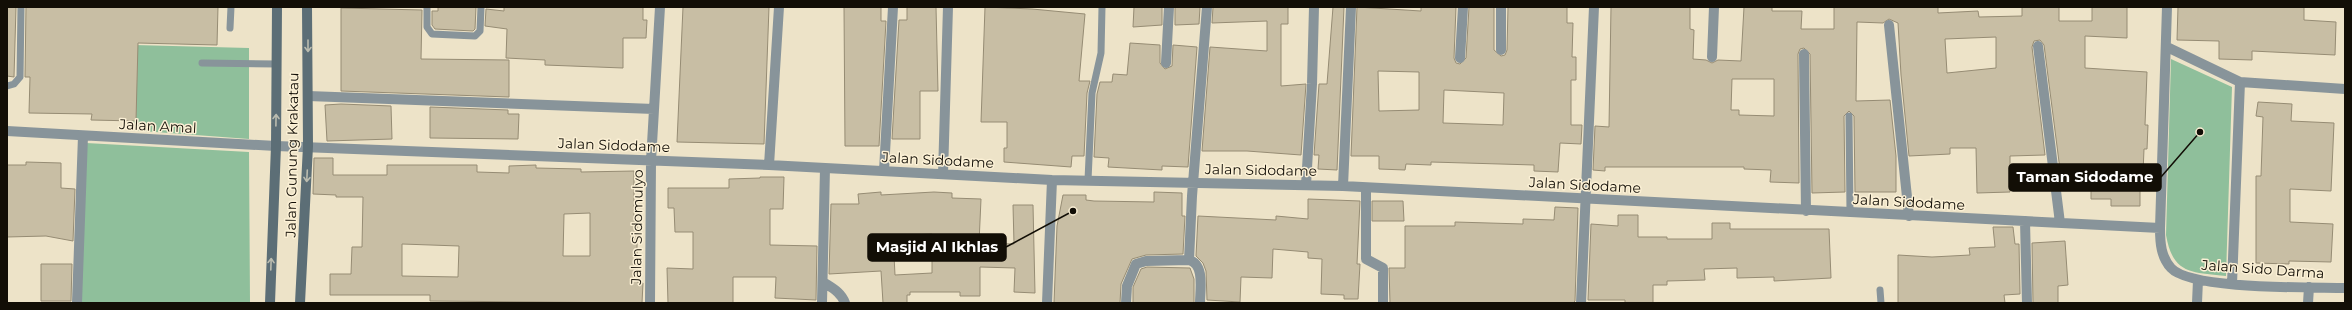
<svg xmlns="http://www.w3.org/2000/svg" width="2352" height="310" viewBox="0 0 2352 310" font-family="Montserrat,sans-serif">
<rect width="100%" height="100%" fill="#ede3c8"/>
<path fill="#8fbf9b" d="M134,45L249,48V139L129,130Z
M2171,59L2232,87L2226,276C2192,272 2173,275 2166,235Z
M86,143L249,152L250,303H79Z"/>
<path fill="#c8bea4" stroke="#968c74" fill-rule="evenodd" d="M7,7H16L14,77L7,76Z
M26,7H218L217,45L138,43L136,121L91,120L92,114L29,113L30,77H25Z
M438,7H476L475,29L473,31L435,29L432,25V11H438Z
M504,7H643V20H647L646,38H623V68L545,65V60L506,58L507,29L485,26L486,9L504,11Z
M683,7H769L764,144L677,142Z
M844,7H881V21H886L879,146H845Z
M907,7H936L938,91H920V139H892L899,20H907Z
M985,7L1032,9L1085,14L1079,81H1090L1087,93L1084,156H1072L1071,167L1004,162V148H1007V122H981Z
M1134,7H1162V25L1133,27Z
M1175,7H1200L1199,24L1175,25Z
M1213,7H1288V24H1281V86L1306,84L1301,155L1247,151H1202L1210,47L1267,51V21L1212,23Z
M1333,7H1344L1337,170L1318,169L1319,155H1314L1319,84H1327Z
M1357,7L1421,11V7H1456L1454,58L1456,63L1460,64L1466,58L1469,7H1494V50L1501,56L1505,55L1507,50L1508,7H1567V23H1573L1572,57H1576V80H1571V125H1582L1581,144L1560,143L1558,172L1534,171V165L1431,162V165L1406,164L1405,170L1379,169V156H1351ZM1378,71L1419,72V110L1379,111ZM1444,90L1504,93L1503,125L1443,123Z
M1611,7H1690V29L1694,30L1693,59L1706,60L1712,63L1718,60L1741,61L1744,7H1772V11H1802L1801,29H1834V7H1938V13L1978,11L1979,17L2022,16V7H2059V21H2092V7H2127V38L2085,36V68L2147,72L2145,125H2148L2147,149H2144L2143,173H2140V206H2111V199H2091V184L2062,185L2044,45L2040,40L2034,41L2032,47L2045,155L2010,156V192L1977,193L1976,148H1950V154L1909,156L1901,75L1898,23L1889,19L1883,23L1857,22L1856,101L1890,100L1896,156V192H1855L1854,116L1849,111L1844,116L1845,192L1812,193L1810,54L1804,48L1800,49L1798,54L1799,183L1770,182L1771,170L1744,169V167H1605V171L1593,170L1595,126L1609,127ZM1996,37V68L1947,73L1945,39ZM1732,79H1774V116L1739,115V110H1731Z
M2178,7H2304V20L2336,22L2335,55L2252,51V60L2219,59V41L2177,40Z
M341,8L422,10L421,59L509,60V97L341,91Z
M1130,43L1160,45V63L1165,69L1172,66L1173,45L1197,47L1188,167L1162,166V170L1108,167L1109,158L1094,157L1097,94L1100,82H1112L1113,74L1127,75Z
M2258,102L2292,104L2291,121L2334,123L2331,191L2290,189V222L2333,224L2331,262L2289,261V264L2256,263V176H2261L2263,117L2256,116Z
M341,104L391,106L392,139L327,141L325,105Z
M430,107L508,110V114H519L518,139L430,138Z
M314,158H333V175H387V165H477V172L509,173V166L536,165V168L581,169V172L634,171V219H637V259L638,283H643L642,303L430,301V295H330V274H351L352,247H362L363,197H336V195L313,194ZM590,213V256H563L564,214ZM402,244L459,246L458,277L402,276Z
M26,162L61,163V188L75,189L73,241L46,236L7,237V165H26Z
M760,177H784L783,209H770V245L817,246L816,300L775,298L776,277H733V303H668L667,268L693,269V232H675L674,208H668V188H729V179L760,178Z
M881,192V195L934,192L952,193V198L981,199L979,243L1014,244L1013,205H1033L1035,293L1014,292L1015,268L980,267V296H960V292H910V295H907V303H883L881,271L829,274L831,204H859L858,194ZM932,234V273L895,275L893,236Z
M1154,192L1182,193V216H1185L1183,254L1146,255L1132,259L1121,284L1120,303H1054L1057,226L1063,195H1086V200L1094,201L1154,202Z
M1308,199L1360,201L1357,264H1360L1358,299H1344V295L1321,294L1322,259L1308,258V252L1273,249L1272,278L1241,277L1240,302L1207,300L1206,271L1203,263L1196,256L1198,216L1276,220V216L1308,219Z
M1372,201H1403L1404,221H1372Z
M1555,207L1578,208L1575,301L1573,303H1390L1389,268H1405V226H1455V222L1523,224V219L1554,220Z
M1618,215H1638V237H1667V239H1712V223H1730V229H1829L1831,278L1774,281V277L1737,278V268L1704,269L1705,280L1667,281V285H1653V303H1625V300H1588L1591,224L1618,226Z
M1993,227H2013L2015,244H2019L2020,294L2004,295L2005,303H1898V255L1932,257L1970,255L1969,248L1995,247Z
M2065,241L2068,285L2058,286V303H2033L2032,243Z
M41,264H72L71,301H41Z
M1147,267L1190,268L1194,279V303H1133V287L1141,269Z"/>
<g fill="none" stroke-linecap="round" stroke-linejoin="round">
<path stroke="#88949a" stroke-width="7" d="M427,7V27L432,34L475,36L480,31L481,7
M230,28L231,7
M202,63L277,64
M7,86L14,84L20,77L21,7
M1849,116L1850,213
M1088,180L1092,93L1101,53L1102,7
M1880,290L1881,303"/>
<path stroke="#88949a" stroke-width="10" d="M1889,25L1909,216
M2038,46L2060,223
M2167,47L2240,82L2345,89
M1501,50V7
M1804,54L1806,211
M1712,57L1714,7
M1460,58L1463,7
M1166,63L1169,7
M308,96L654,109
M7,131L276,146L769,165L1052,180L1343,186L2160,228C2160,243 2161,257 2171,268C2191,290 2312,287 2345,288
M769,165L779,7
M884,171L893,7
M943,174L948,7
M1306,185L1312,84L1314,7
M1343,186L1351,7
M1366,188V259L1383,268V303
M2025,221L2027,303
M2160,228L2167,7
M1189,260L1192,196L1207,7
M823,282C832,288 841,292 845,303
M2232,284L2240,82
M77,303L83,136
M650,303L651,161L660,7
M822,303L825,168
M1047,303L1052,180
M1126,303L1127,286L1136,264L1146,261L1189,260C1205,264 1200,290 1200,303
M1581,303L1594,7
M2197,303L2198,280
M2308,303L2309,287"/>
<path stroke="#5c6e76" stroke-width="10" d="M270,303L276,146L277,7
M300,303L308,146L307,7"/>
</g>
<defs><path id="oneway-shaft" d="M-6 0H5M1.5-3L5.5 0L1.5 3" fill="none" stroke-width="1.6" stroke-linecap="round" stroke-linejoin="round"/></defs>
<g stroke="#bbbcaf">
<use href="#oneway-shaft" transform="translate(308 46) rotate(90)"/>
<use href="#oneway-shaft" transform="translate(276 120) rotate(-89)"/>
<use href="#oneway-shaft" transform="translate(307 176) rotate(93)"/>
<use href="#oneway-shaft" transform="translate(271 264) rotate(-88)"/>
</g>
<g text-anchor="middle" stroke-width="3" stroke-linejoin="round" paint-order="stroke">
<g font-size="14" fill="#120e06" stroke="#fbf0d5">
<text transform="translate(158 126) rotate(3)" y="5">Jalan Amal</text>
<text transform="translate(614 145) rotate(2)" y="5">Jalan Sidodame</text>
<text transform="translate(292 155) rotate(-89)" y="5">Jalan Gunung Krakatau</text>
<text transform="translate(938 160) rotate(3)" y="5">Jalan Sidodame</text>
<text transform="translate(1261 170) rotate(1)" y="5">Jalan Sidodame</text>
<text transform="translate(1585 185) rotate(3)" y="5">Jalan Sidodame</text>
<text transform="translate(1909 202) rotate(3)" y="5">Jalan Sidodame</text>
<text transform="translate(637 227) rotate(-89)" y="5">Jalan Sidomulyo</text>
<text transform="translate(2263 269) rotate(4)" y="5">Jalan Sido Darma</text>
</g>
</g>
<path fill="none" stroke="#120e06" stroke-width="1.5" d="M2200 132L2161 177M1073 211L1006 247"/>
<g fill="#120e06" stroke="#fbf0d5" stroke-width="1.5">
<circle cx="2200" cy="132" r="4"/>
<circle cx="1073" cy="211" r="4"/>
</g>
<g fill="#120e06" stroke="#120e06" stroke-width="1.5">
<rect x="2009" y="164" width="152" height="27" rx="4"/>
<rect x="868" y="234" width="138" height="27" rx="4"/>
</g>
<g font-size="15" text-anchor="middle" font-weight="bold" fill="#fff">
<text x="2085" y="182">Taman Sidodame</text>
<text x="937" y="252">Masjid Al Ikhlas</text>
</g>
<rect width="2352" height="310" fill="none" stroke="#120e06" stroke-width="16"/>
</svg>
